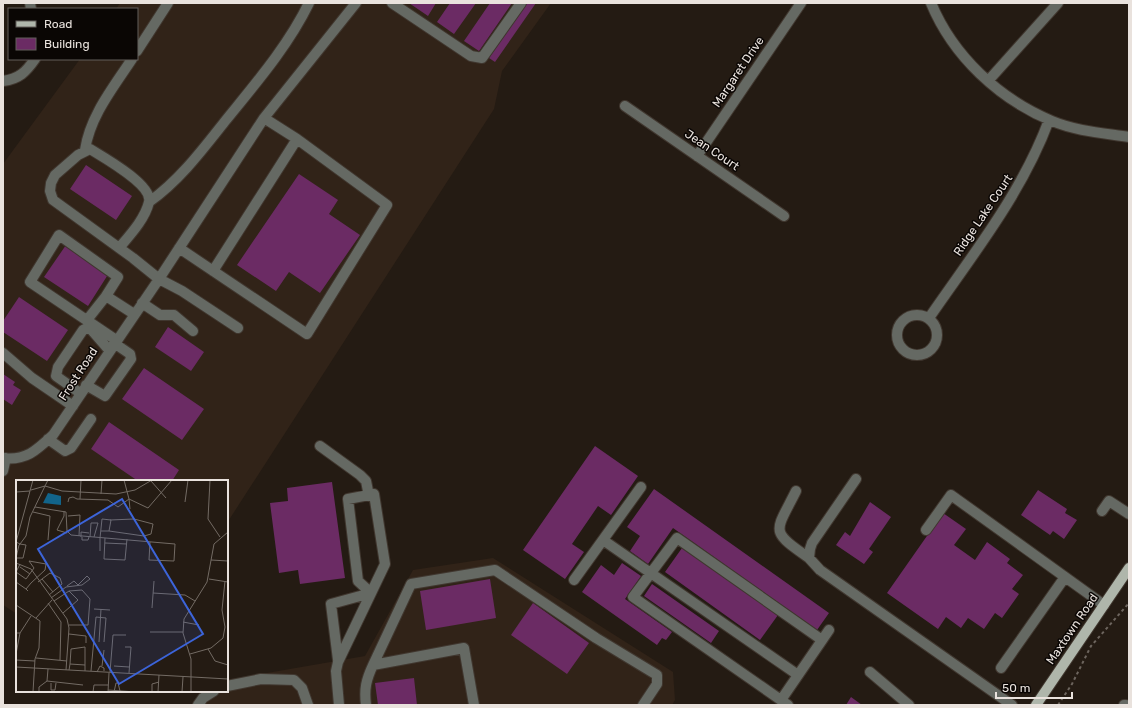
<svg xmlns="http://www.w3.org/2000/svg" width="1132" height="708" viewBox="0 0 1132 708" font-family="Rubik,sans-serif">
<rect width="100%" height="100%" fill="#241b13"/>
<path fill="#312318" d="M120,3H551L502,71L494,109L227,523V481H17V614L3,605V164L80,59H137V9H116Z
M493,558L673,672L675,700L672,705H191L204,691H227V680L365,656L413,570Z"/>
<path fill="#6b2b64" d="M409,3H436L428,16Z
M450,3H476L454,34L437,22Z
M490,3H512L479,51L464,41Z
M527,3H536L495,62L489,58Z
M86,165L132,196L116,220L70,189Z
M299,174L338,200L329,214L360,235L320,293L289,272L276,291L237,265Z
M66,245L109,273L88,306L44,277Z
M19,297L68,330L47,361L3,332V321Z
M168,327L204,352L191,371L155,347Z
M144,368L204,409L182,440L122,399Z
M3,374L15,382L13,385L21,390L12,405L3,399Z
M109,422L179,470L172,481H138L91,449Z
M595,446L638,476L611,515L598,506L572,544L584,552L565,579L523,550Z
M332,482L345,578L300,584L298,570L279,573L270,503L288,501L287,488Z
M654,489L829,613L817,630L673,528L648,564L630,551L640,536L627,527Z
M1038,490L1067,509L1065,513L1077,520L1064,539L1053,531L1050,535L1021,515Z
M870,502L891,517L869,549L873,552L864,564L836,545L845,532L850,536Z
M943,513L966,529L954,545L975,560L987,542L1010,559L1007,563L1023,575L1012,589L1019,594L1002,618L995,613L984,629L968,618L961,628L946,617L938,629L887,593Z
M682,548L778,615L760,640L665,572Z
M622,563L641,576L625,599L672,632L666,640L662,638L657,645L582,592L601,565L614,575Z
M490,579L496,618L426,630L420,591Z
M652,584L719,631L711,643L644,596Z
M533,603L589,643L567,674L511,635Z
M414,678L417,705H378L375,683Z
M851,697L862,705H846Z"/>
<g fill="none" stroke-linecap="round" stroke-linejoin="round">
<g stroke="#40372f" stroke-width="12">
<path id="minor" d="M30,3L31,9
M392,3L471,56L482,58L521,3
M931,3C953,56 999,99 1052,121C1076,131 1103,133 1129,137
M137,51L168,3
M3,81C19,79 26,72 35,59
M988,81L1058,3
M625,106L784,216
M85,150C90,116 113,88 132,59
M697,156L801,3
M149,202C180,180 203,149 226,120C256,83 288,46 309,3
M119,248C130,235 145,219 149,202C153,185 103,157 90,149L78,155L55,175L51,183L50,191L53,200L133,258L159,279L182,291L238,328
M179,248L307,334L387,205L297,139L264,118
M213,271L297,139
M142,303L160,315H174L193,331
M897 335a20 20 0 1 1 40 0a20 20 0 1 1-40 0Z
M929,318C973,254 1022,193 1049,120
M87,320L106,296
M116,340L30,282L59,235L118,277L106,296L134,314
M3,353L32,378L73,406
M86,385L105,396L131,359L130,354L114,343
M80,393L56,376L58,367L83,330L89,327L109,350
M48,439L65,451L71,448L91,419
M320,446L360,475L366,481L369,496
M3,458C26,461 37,450 53,435L159,279L264,118L356,3
M3,471L6,458
M856,479L812,543L810,549L809,558L820,570L1012,705
M796,491C775,533 769,530 809,558
M1102,511L1109,501L1129,514
M926,530L951,495L1104,605
M603,540L798,675
M574,580L641,487
M338,660L331,604L371,593
M373,665L411,584L495,570L596,638L657,675V684L643,705
M1001,668L1065,577
M870,672L909,705
M227,686L261,679L294,680L302,688L308,705
M781,700L829,630
M198,705L203,698L214,691
M339,705L336,671L338,662L385,564L374,494L348,499L358,581L371,593
M366,705C364,689 366,680 373,665L464,648L474,705
M788,705L633,597L677,538L822,640
M1124,705H1126"/>
</g>
<g stroke="#40372f" stroke-width="12">
<path id="major" d="M1036,705L1129,568"/>
</g>
<path stroke="#6d655e" stroke-width="2" stroke-dasharray="3 3" stroke-linecap="butt" d="M1058,705L1072,684L1091,646L1129,603"/>
<use href="#minor" stroke="#656963" stroke-width="10"/>
<use href="#major" stroke="#afb6ab" stroke-width="10"/>
</g>
<g text-anchor="middle" stroke-width="3" stroke-linejoin="round" paint-order="stroke">
<g font-size="12" fill="#e9e2dd" stroke="#0a0604">
<text transform="translate(738 72) rotate(-56)" y="4">Margaret Drive</text>
<text transform="translate(712 150) rotate(34)" y="4">Jean Court</text>
<text transform="translate(983 215) rotate(-56)" y="4">Ridge Lake Court</text>
<text transform="translate(78 374) rotate(-57)" y="4">Frost Road</text>
<text transform="translate(1072 629) rotate(-56)" y="4">Maxtown Road</text>
</g>
</g>
<g transform="translate(16 480)">
<rect width="212" height="212" fill="#241b13"/>
<path d="M32,13L45,16V25L27,23Z" fill="#12648a"/>
<path fill="none" stroke="#736b64" stroke-width="1" d="M194,0L192,39L204,57M135,1L150,18M15,10L29,6L32,0M0,12L14,11M85,14L86,0M64,19L65,0M52,22L53,18L57,17L61,19L92,20L102,27L113,19L108,0M169,22L172,0M19,27L50,32L51,51L55,55L159,64L158,81L133,80L134,62M114,29L113,19L132,28L156,0M48,31V36L41,50L51,53M17,32L34,36L32,60M52,36L64,35L63,56M93,51L128,56L135,54L137,44L118,39L94,40M65,57V52L73,53M66,57V60H72L73,57M74,57L75,43H82L78,57M89,58L88,79L109,80L111,59M0,62L4,64L10,56L14,37L29,6L46,11L100,14L119,10L136,0M0,62L17,0M89,63L111,64M84,71V58L86,39L95,40L93,51H85M0,79V78L3,65L4,64L10,65L7,78H0M195,80L212,81M0,83L15,89L51,139L53,148L50,190M4,84L0,92L10,99L18,88L13,81L30,84L29,90L15,103L10,109L12,111M4,87L14,94M26,99L37,112M193,99L212,102M0,102L10,109M22,102L34,93L44,98L46,104L33,115M137,113L169,115L179,121M35,118L50,107L66,105L74,99L71,96L62,105L58,101L51,106M38,121L53,111L62,120L47,133M32,123L45,142L44,180M0,125L24,141L23,168L19,179L17,212M136,128L138,101M78,129L94,130M20,138L36,120M167,142L183,145M53,145H72L74,119L66,110L53,111M134,152H167M0,153H4L0,174M4,153L15,136M53,154L70,156V163M83,162L85,129M109,167H115L113,193M192,169L199,181L212,185M174,174L195,168L207,158L209,147L206,130L209,101M20,178L51,181M0,180L19,181M54,184L55,169L69,167V185M86,186L88,170M98,186L113,187M0,187L212,199M53,190L54,184L69,185V191M75,191L80,137L90,138L88,162M81,192L84,186L88,188V191M94,192L97,155H110M31,201L32,189M35,203V210H39L40,203M92,210L120,212M23,212V207L31,201L67,205M77,212L78,205H92M92,212L93,193M98,212L100,203H102L104,211M136,212V204L143,202M142,212L143,195M166,212L167,197M175,212V179L167,153L168,139L191,102L198,64L212,52"/>
<path fill="#3c64d9" fill-opacity="0.15" stroke="#3c64d9" stroke-width="2" d="M106,19L187,154L103,204L22,69Z"/>
<rect width="212" height="212" fill="none" stroke="#e9e2dd" stroke-width="2"/>
</g>
<rect width="1132" height="708" fill="none" stroke="#e9e2dd" stroke-width="8"/>
<rect x="8" y="8" width="130" height="52" fill="#0a0604" stroke="#635e5b"/>
<rect x="16" y="21" width="20" height="6" fill="#afb6ab" stroke="#635e5b"/>
<text x="44" y="28" font-size="12" fill="#e9e2dd">Road</text>
<rect x="16" y="38" width="20" height="12" fill="#6b2b64" stroke="#635e5b"/>
<text x="44" y="48" font-size="12" fill="#e9e2dd">Building</text>
<path d="M996 692v6h76v-6" fill="none" stroke="#e9e2dd" stroke-width="2"/>
<text x="1002" y="692" font-size="12" fill="#e9e2dd" stroke="#0a0604" stroke-width="3" paint-order="stroke">50 m</text>
</svg>
